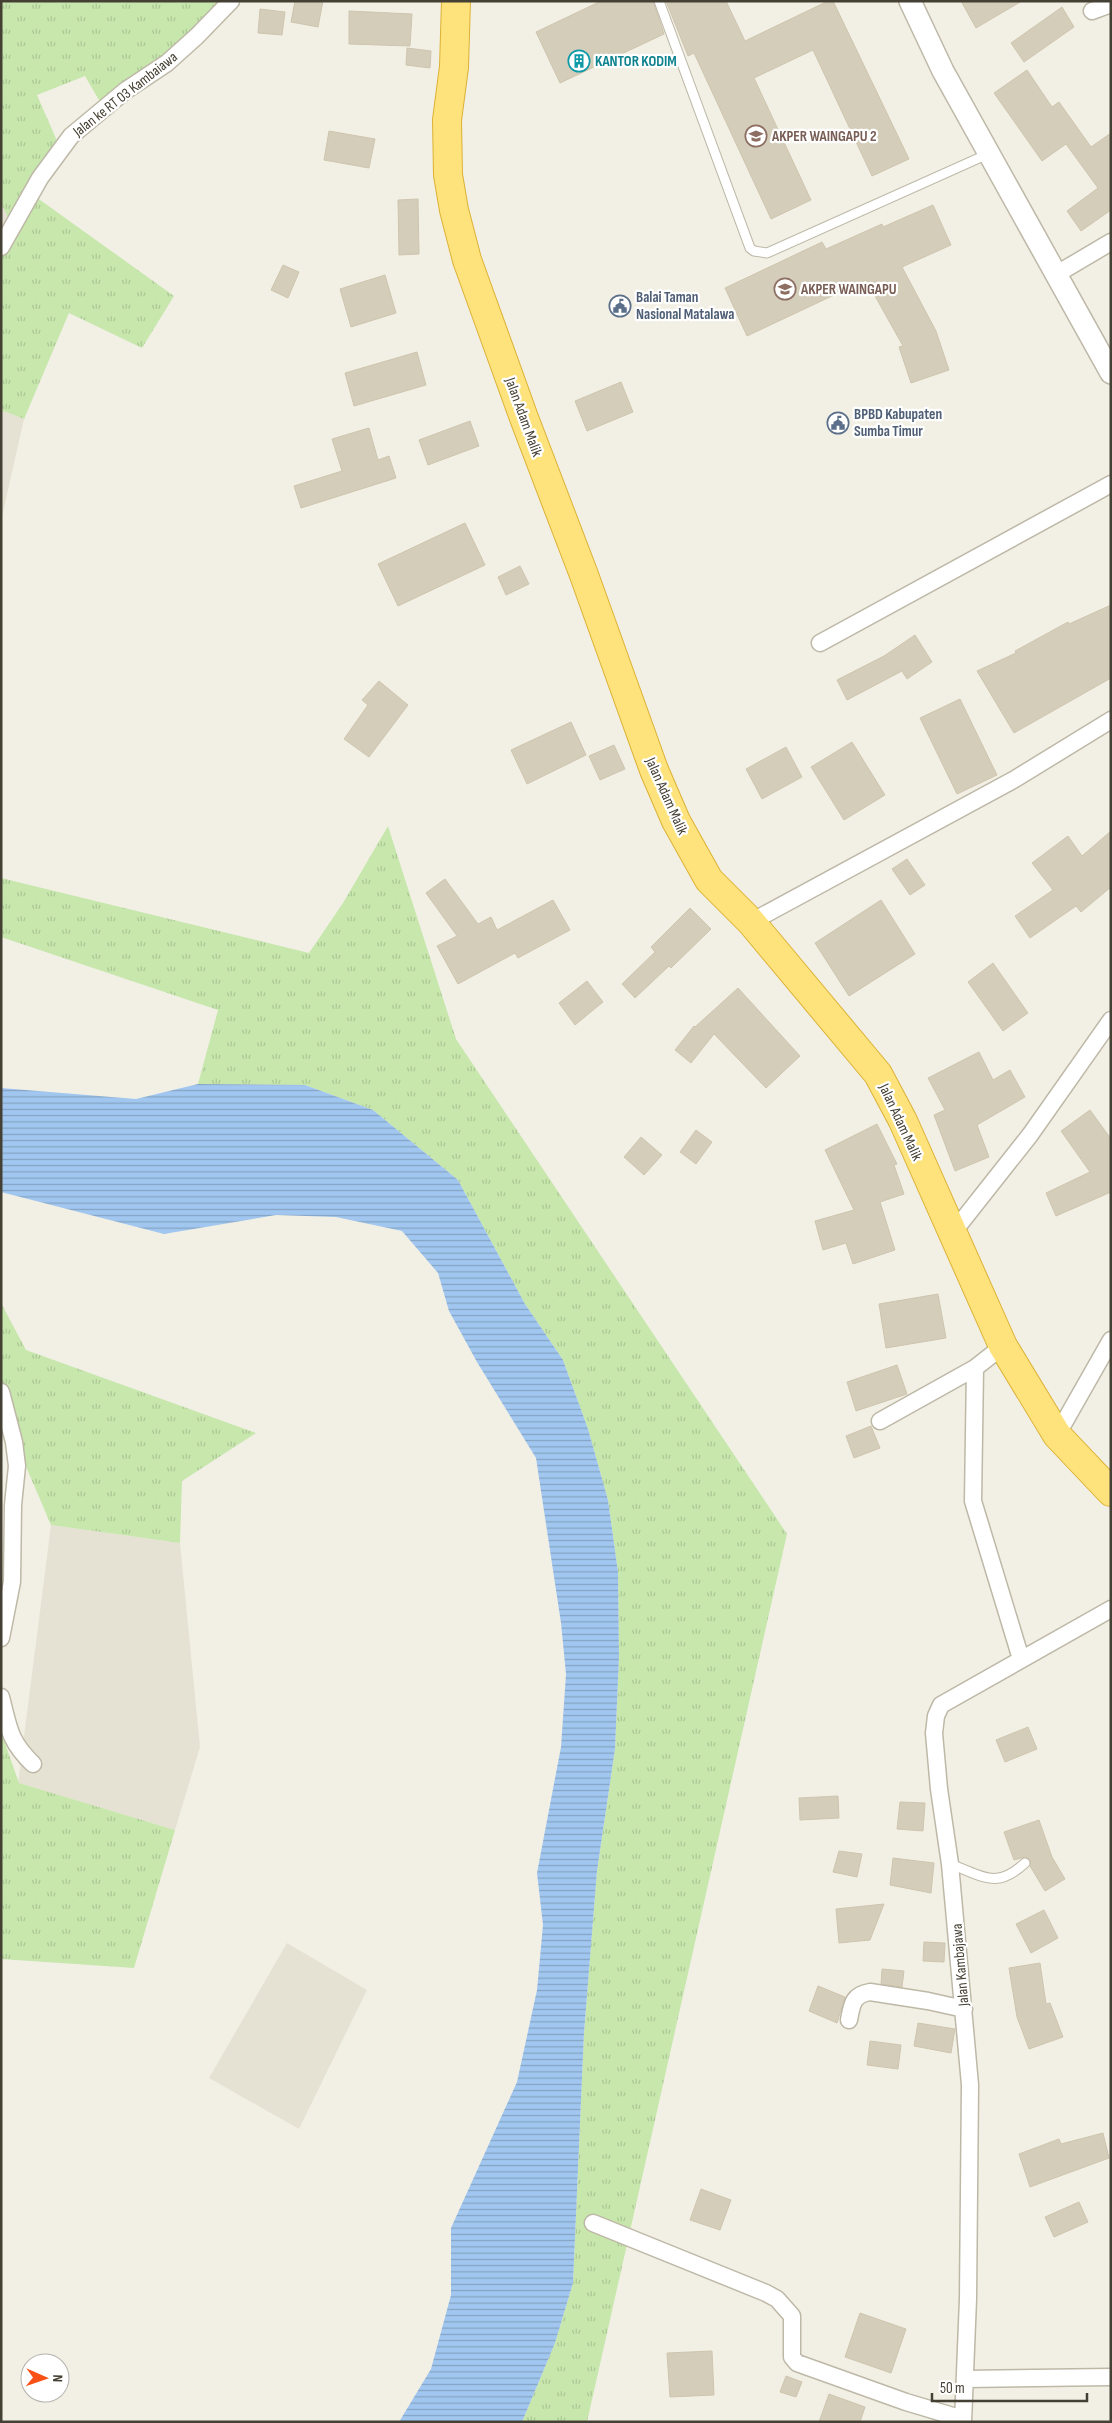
<svg xmlns="http://www.w3.org/2000/svg" width="1112" height="2423" viewBox="0 0 1112 2423" font-family="'Sofia Sans Condensed',sans-serif">
<defs>
<pattern id="grass-tufts" width="24" height="20" patternUnits="userSpaceOnUse" patternTransform="scale(1.25)"><rect width="24" height="20" fill="#c7e7ad"/><path d="M3 7l-1-3M5 7V3M7 7l1-3M15 17l-1-3M17 17v-4M19 17l1-3" fill="none" stroke="#acc795"/></pattern>
<pattern id="water-rules" width="6" height="5" patternUnits="userSpaceOnUse" patternTransform="scale(1.25)"><rect width="6" height="5" fill="#a1c7f0"/><path d="M0 2.5h6" fill="none" stroke="#85a3c3"/></pattern>
</defs>
<rect width="100%" height="100%" fill="#f2f0e5"/>
<path fill="#e6e2d3" d="M1,203L15,232L1,256Z
M1,410L24,419L1,521Z
M51,1525L180,1543L200,1747L175,1830L18,1783Z
M287,1943L367,1990L299,2129L209,2078Z"/>
<path fill="url(#grass-tufts)" d="M1,1H239L166,74L107,114L85,76L37,95L61,150L36,197L174,296L142,348L69,313L24,419L1,410V256L15,232L1,203Z
M388,826L456,1039L787,1534L587,2422H522L555,2343L573,2283L584,2033L597,1871L615,1749L619,1657L618,1572L608,1500L588,1429L563,1360L525,1304L458,1180L373,1110L305,1085L198,1084L218,1010L1,937V878L309,953L343,903Z
M1,1303L26,1350L256,1433L182,1481L180,1543L51,1525L27,1469L1,1378Z
M1,1732L19,1783L175,1830L134,1968L1,1959Z"/>
<path fill="url(#water-rules)" d="M198,1084L305,1085L373,1110L458,1180L525,1304L563,1360L588,1429L608,1500L618,1572L619,1657L615,1749L597,1871L584,2033L573,2283L555,2343L522,2422H399L431,2369L451,2295V2228L517,2082L537,1990L543,1925L537,1873L561,1747L566,1674L561,1623L536,1458L477,1362L449,1311L438,1273L402,1231L336,1217L276,1215L164,1234L1,1192V1088L136,1099Z"/>
<path fill="#d4cdba" stroke="#cfc5ae" d="M295,1H323L318,27L291,22Z
M601,1H653L664,34L560,83L536,32Z
M666,1H726L745,41L828,1H833L909,159L872,176L813,50L754,78L811,200L771,219L694,53L688,56Z
M961,1H1022L976,28Z
M1062,7L1074,27L1024,62L1011,43Z
M260,9L285,12L282,35L258,33Z
M349,11L412,14L410,46L349,44Z
M407,48L431,51L430,68L406,65Z
M1027,70L1052,107L1059,102L1091,147L1111,133V210L1081,231L1067,211L1098,188L1066,144L1042,161L994,93Z
M329,131L375,139L369,168L324,160Z
M418,199L419,254L399,255L398,200Z
M933,205L951,245L902,267L936,331L949,370L911,383L899,347L903,346L866,280L747,336L725,288L822,242L826,249L882,224L883,227Z
M283,265L299,272L288,298L271,290Z
M385,275L396,313L351,327L340,289Z
M417,352L426,385L354,406L345,373Z
M621,382L633,412L587,431L575,401Z
M470,421L479,446L428,465L419,440Z
M369,428L378,460L389,456L396,478L301,508L294,486L342,471L332,439Z
M465,523L485,565L398,606L378,564Z
M520,566L529,584L506,595L498,577Z
M1111,605V678L1014,733L977,671L1016,653L1015,651L1068,622L1069,624Z
M915,635L932,662L907,679L902,671L847,700L837,680L884,656Z
M379,681L408,705L369,757L344,739L368,705L362,700Z
M960,699L997,775L957,794L920,718Z
M571,722L586,755L527,784L511,750Z
M852,742L885,795L844,820L811,767Z
M614,745L625,769L600,780L589,756Z
M786,747L802,777L762,799L746,769Z
M1111,831V887L1081,912L1076,906L1030,938L1015,916L1053,890L1032,863L1068,836L1082,856Z
M907,859L925,885L910,895L892,869Z
M445,879L478,924L491,917L497,930L553,900L570,930L518,958L515,953L458,984L437,946L457,936L426,893Z
M881,900L915,954L849,996L815,943Z
M690,908L711,929L671,968L669,966L635,998L622,984L655,952L651,947Z
M993,963L1028,1013L1003,1031L968,982Z
M587,981L603,1002L575,1025L559,1003Z
M738,988L800,1056L766,1088L714,1034L691,1063L675,1050L694,1026L695,1027Z
M979,1052L993,1080L1010,1070L1025,1097L977,1125L989,1157L955,1171L934,1115L945,1110L928,1078Z
M1090,1110L1111,1139V1192L1056,1216L1046,1193L1090,1172L1061,1131Z
M877,1124L897,1164L894,1165L904,1194L880,1202L895,1250L853,1264L846,1243L823,1250L815,1221L854,1210L825,1150Z
M696,1130L712,1142L696,1164L680,1152Z
M641,1137L662,1155L644,1175L624,1157Z
M938,1294L946,1338L886,1348L879,1304Z
M897,1365L907,1394L856,1411L847,1382Z
M871,1426L880,1448L854,1458L846,1436Z
M1028,1727L1037,1749L1005,1762L996,1740Z
M838,1796L839,1818L800,1820L799,1798Z
M900,1802L925,1803L923,1831L897,1829Z
M1039,1820L1052,1857L1065,1879L1045,1891L1030,1866V1859L1025,1857L1014,1860L1004,1832Z
M839,1851L862,1854L857,1877L833,1872Z
M893,1858L934,1863L931,1893L890,1885Z
M884,1904L870,1940L839,1943L836,1909Z
M1044,1910L1058,1938L1031,1953L1016,1924Z
M924,1942L945,1943L944,1962L923,1961Z
M1040,1963L1046,2004L1050,2003L1063,2037L1029,2049L1017,2017L1009,1968Z
M882,1969L904,1971L902,1987L881,1984Z
M818,1986L845,1997L837,2023L809,2011Z
M918,2023L955,2029L951,2053L914,2046Z
M870,2041L901,2045L898,2069L867,2065Z
M1103,2133L1109,2158L1030,2187L1019,2154L1059,2139L1061,2144Z
M701,2189L731,2200L720,2230L690,2220Z
M1079,2202L1088,2222L1054,2237L1045,2217Z
M860,2313L906,2329L891,2373L845,2357Z
M712,2351L714,2395L670,2397L667,2353Z
M786,2376L802,2382L796,2397L780,2392Z
M829,2394L865,2407L860,2422H819Z"/>
<g fill="none" stroke-linecap="round" stroke-linejoin="round">
<g stroke="#beb8a7" stroke-width="11">
<path id="service" d="M659,1L750,248L754,251L767,253L988,154
M950,1864C983,1876 996,1890 1025,1863"/>
</g>
<g stroke="#beb8a7" stroke-width="19">
<path id="minor" d="M1092,11L1111,4
M1,247L40,178L71,136L125,91L167,63L197,36L231,1
M1055,275L1111,242
M820,643L1111,484
M751,922L1015,779L1111,720
M951,1235L1030,1135L1111,1020
M1003,1346L975,1368L973,1501L1021,1659
M1,1392L14,1442L17,1466L13,1505L12,1582L1,1638
M880,1421L975,1368
M1057,1435L1111,1340
M1,1697C9,1728 9,1741 33,1764
M849,2020C852,2005 852,1995 870,1992L928,2001L964,2009
M593,2223L766,2293L777,2299L792,2316V2357L797,2363L906,2402L963,2419
M965,2379L1111,2377
M963,2422L968,2299L970,2085L950,1864L939,1789L934,1733L936,1716L941,1705L1111,1609"/>
</g>
<g stroke="#beb8a7" stroke-width="24">
<path id="tertiary" d="M910,1L943,71L1111,373"/>
</g>
<g stroke="#dcb135" stroke-width="30">
<path id="trunk" d="M456,1L454,67L447,120L448,175L454,210L467,260L524,418L584,575L654,770L676,821L709,880L751,922L878,1074L903,1121L1003,1346L1057,1435L1111,1492"/>
</g>
<use href="#service" stroke="#fff" stroke-width="9"/>
<use href="#minor" stroke="#fff" stroke-width="16"/>
<use href="#tertiary" stroke="#fff" stroke-width="21"/>
<use href="#trunk" stroke="#fee37c" stroke-width="28"/>
</g>
<defs>
<g id="building-ring" transform="scale(1.125)"><circle r="9.5" fill="#fff" stroke="#0f9aa8" stroke-width="1.5"/><path d="M-4-6H4V6H1V3H-1V6H-4ZM-2.5-4.3h1.7v1.8h-1.7ZM.8-4.3h1.7v1.8H.8ZM-2.5-1h1.7V.8h-1.7ZM.8-1h1.7V.8H.8Z" fill="#0f9aa8"/></g>
<g id="university-ring" transform="scale(1.125)"><circle r="9.5" fill="#fff" stroke="#8d6e63" stroke-width="1.5"/><path d="M0-5L7-2L0 1L-7-2ZM-4 1L0 2.5L4 1V4Q0 6-4 4Z" fill="#8d6e63"/></g>
<g id="civic-ring" transform="scale(1.125)"><circle r="9.5" fill="#fff" stroke="#5c6f8a" stroke-width="1.5"/><path d="M-.6-6.5H3V-4.5H.6V-3L4-1V1h2V6H-6V1h2V-1L-.6-3ZM-1.2 2.5V6h2.4V2.5Z" fill="#5c6f8a"/></g>
</defs>
<g fill-rule="evenodd">
<use href="#building-ring" x="579" y="61"/>
<use href="#university-ring" x="756" y="136"/>
<use href="#university-ring" x="785" y="289"/>
<use href="#civic-ring" x="620" y="306"/>
<use href="#civic-ring" x="838" y="423"/>
</g>
<g text-anchor="middle" stroke-width="4.5" stroke-linejoin="round" paint-order="stroke">
<g font-size="15" font-weight="bold" fill="#0d838f" stroke="#fff" text-anchor="start">
<text x="595" y="66">KANTOR KODIM</text>
</g>
<g font-size="15" fill="#454034" stroke="#fff">
<text transform="translate(125 94) rotate(-38)" y="5">Jalan ke RT 03 Kambaiawa</text>
<text transform="translate(524 417) rotate(70)" y="5">Jalan Adam Malik</text>
<text transform="translate(667 796) rotate(66)" y="5">Jalan Adam Malik</text>
<text transform="translate(901 1122) rotate(65)" y="5">Jalan Adam Malik</text>
<text transform="translate(960 1965) rotate(-95)" y="5">Jalan Kambajawa</text>
</g>
<g font-size="15" font-weight="bold" fill="#785e54" stroke="#fff" text-anchor="start">
<text x="772" y="141">AKPER WAINGAPU 2</text>
<text x="801" y="294">AKPER WAINGAPU</text>
</g>
<g font-size="15" font-weight="bold" fill="#4e5e75" stroke="#fff" text-anchor="start">
<text x="636" y="302">Balai Taman<tspan x="636" dy="17">Nasional Matalawa</tspan></text>
<text x="854" y="419">BPBD Kabupaten<tspan x="854" dy="17">Sumba Timur</tspan></text>
</g>
</g>
<rect width="1112" height="2423" fill="none" stroke="#454034" stroke-width="5"/>
<g transform="translate(45 2378) rotate(92)"><circle r="24" fill="#ffffff" stroke="#b5b3ae"/>
<path d="M0-4L9 19L0 12L-9 19Z" fill="#f95015"/>
<text y="-8" font-size="14" font-weight="bold" text-anchor="middle" fill="#454034">N</text>
</g>
<path d="M932 2393v8h155v-8" fill="none" stroke="#454034" stroke-width="2.5"/>
<text x="940" y="2393" font-size="15" fill="#454034" stroke="#ffffff" stroke-width="4" paint-order="stroke">50 m</text>
</svg>
